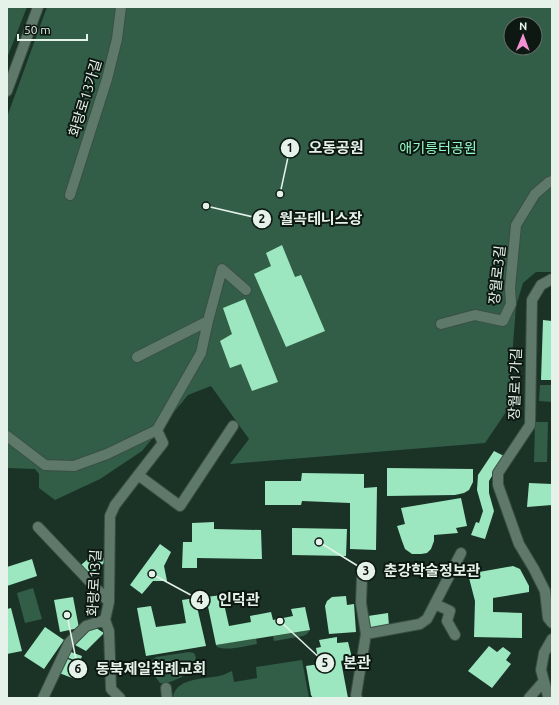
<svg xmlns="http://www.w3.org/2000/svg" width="559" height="705" viewBox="0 0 559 705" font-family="Ubuntu,'Noto Sans KR',sans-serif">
<rect width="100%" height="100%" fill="#1b3327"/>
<path fill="#325e47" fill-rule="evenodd" d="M7,7H27L7,58Z
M47,7H552V272H536L523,283L516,306L508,409L485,443L230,464L249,439L211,386L188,395L142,451L100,479L55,500L39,488V474L35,469L7,468V117ZM511,24H535V48H511Z
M540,385H552V402L539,401Z
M535,422H548L547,462H534Z
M33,588L42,619L25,623L17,593Z
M310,630L307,634L303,636L274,641L273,636Z
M256,638L257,644C245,646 229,651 217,647L216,645Z
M189,652L194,653C202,668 186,675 175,680C170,682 166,684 160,683L149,669L151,661L156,657Z
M302,660L309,698H174L173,697C177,676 207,680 223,675C226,674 229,672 232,671L234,682L257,678L256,667Z"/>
<path fill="#9ce7bf" d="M282,245L295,277L301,275L325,331L286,347L254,274L271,266L266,253Z
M245,299L278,382L252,391L241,364L230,368L220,341L232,334L223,308Z
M543,320L552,321V380H541Z
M494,451L504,456L489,481V493L494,511L485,539L471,535L476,522L479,523L483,511L477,490L478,475Z
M387,468L473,469V482L469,490L464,493L455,495L387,496Z
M302,473L364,474V488L377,487L376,550L350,549V503L302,501L301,505H265V481H301Z
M529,483L552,484V505L527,507Z
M461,498L467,526L456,528L458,533L434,535V541L431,549L427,553L421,554H412L405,549L402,541L397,526L405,524L401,508Z
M214,522V529L261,530L262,559L197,558V568H182L183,542H192V523Z
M292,528L347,529L346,556L292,555Z
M160,544L171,552L164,566L167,581H153L142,594L130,585Z
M97,551L106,561L91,575L81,565Z
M32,559L37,576L7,586V567Z
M513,566L520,569L529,586V592L493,598V612L522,613V638L474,637L475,601L468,574Z
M222,595L229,626L251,622L250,616L271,612L273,620L293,616L291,609L305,607L310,630L216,645L206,597Z
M346,596L347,605L354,604L356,632L329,634L325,606L327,601L332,597Z
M73,597L79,628L60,632L54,600Z
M195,598L206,646L146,656L137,608L151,606L156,627L186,623L182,600Z
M11,608L22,651L7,654V609Z
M388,613L389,626L370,629L368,616Z
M93,626L104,633L86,651L75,645Z
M45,627L64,640L44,669L24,656Z
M337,637V643L348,642L352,658L341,661L348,698H313L311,695L306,666L319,664L316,648L321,647L319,640Z
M489,646L497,652L503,647L511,653L506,660L511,664L492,688L468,671Z
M68,651L82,656L80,662L66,657Z
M65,658L80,664L75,679L59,673Z"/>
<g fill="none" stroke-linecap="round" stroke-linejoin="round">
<g stroke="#3a4f43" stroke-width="12">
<path id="minor" d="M7,91L38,7
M70,195L107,79L117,39L121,7
M552,279L541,285L532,300L530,425L498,473V485L519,544L534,569L545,591L548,618L552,623
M441,324L475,315L503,321L511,304L510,288L516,225L535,194L549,182L552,181
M137,357L208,321
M157,430L201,353L208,321L222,269L246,290
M7,436L45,465L74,466L107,454L157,430
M138,475L180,506L233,426
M38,527L109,602
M435,604L450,611L447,621L455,635
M366,634L420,624L427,619L461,553
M166,688L167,698
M43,698L69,643L86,626L105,620
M120,698L111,689L109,631L105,620L109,602L110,516L115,505L142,470L163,443L157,430
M357,698L356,695L366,634L361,603L362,577
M529,698L544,681
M550,698L548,696L541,670L544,653L552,639"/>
</g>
<use href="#minor" stroke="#5e7869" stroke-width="10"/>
</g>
<g text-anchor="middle" stroke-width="4" stroke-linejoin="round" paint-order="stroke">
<g font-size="14" fill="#e4f2e9" stroke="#0e1813">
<text transform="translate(85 98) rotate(-73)" y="5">화랑로13가길</text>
<text transform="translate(497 275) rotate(-84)" y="5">장월로3길</text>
<text transform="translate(515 384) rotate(-88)" y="5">장월로1가길</text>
<text transform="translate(94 583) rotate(-87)" y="5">화랑로13길</text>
</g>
<g font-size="14" fill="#94fcc5" stroke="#0e1813">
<text x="438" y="153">애기릉터공원</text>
</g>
</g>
<path fill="none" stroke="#e4f2e9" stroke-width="1.5" d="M280 194L290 148M206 206L262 219M319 542L366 571M152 574L200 600M280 621L325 663M67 615L78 669"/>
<g fill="#e4f2e9" stroke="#0e1813" stroke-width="1.5">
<circle cx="280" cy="194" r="4"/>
<circle cx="206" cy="206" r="4"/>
<circle cx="319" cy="542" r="4"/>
<circle cx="152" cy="574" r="4"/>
<circle cx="280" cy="621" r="4"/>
<circle cx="67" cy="615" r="4"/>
<circle cx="290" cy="148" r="10"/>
<circle cx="262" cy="219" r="10"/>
<circle cx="366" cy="571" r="10"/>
<circle cx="200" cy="600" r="10"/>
<circle cx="325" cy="663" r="10"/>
<circle cx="78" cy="669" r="10"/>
</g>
<g font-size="12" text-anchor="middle" font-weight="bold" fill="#111">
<text x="290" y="152">1</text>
<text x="262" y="223">2</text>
<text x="366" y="575">3</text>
<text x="200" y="604">4</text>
<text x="325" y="667">5</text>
<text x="78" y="673">6</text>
</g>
<g font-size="15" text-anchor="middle" font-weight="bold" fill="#e4f2e9" stroke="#0e1813" stroke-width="4" stroke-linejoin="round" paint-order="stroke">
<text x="336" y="153">오동공원</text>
<text x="321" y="224">월곡테니스장</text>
<text x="432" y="576">춘강학술정보관</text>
<text x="239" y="605">인덕관</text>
<text x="357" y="668">본관</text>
<text x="151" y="674">동북제일침례교회</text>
</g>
<rect width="559" height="705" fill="none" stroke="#e4f2e9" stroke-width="16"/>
<g transform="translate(523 36) rotate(1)"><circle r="19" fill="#0e1813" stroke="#646f69"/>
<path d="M0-3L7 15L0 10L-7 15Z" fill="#f491d4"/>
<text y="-6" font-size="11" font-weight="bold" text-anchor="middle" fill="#e4f2e9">N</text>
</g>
<path d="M18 34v6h69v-6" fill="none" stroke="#e4f2e9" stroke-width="2"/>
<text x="24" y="34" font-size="12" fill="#e4f2e9" stroke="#0e1813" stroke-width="3" paint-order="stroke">50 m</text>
</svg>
